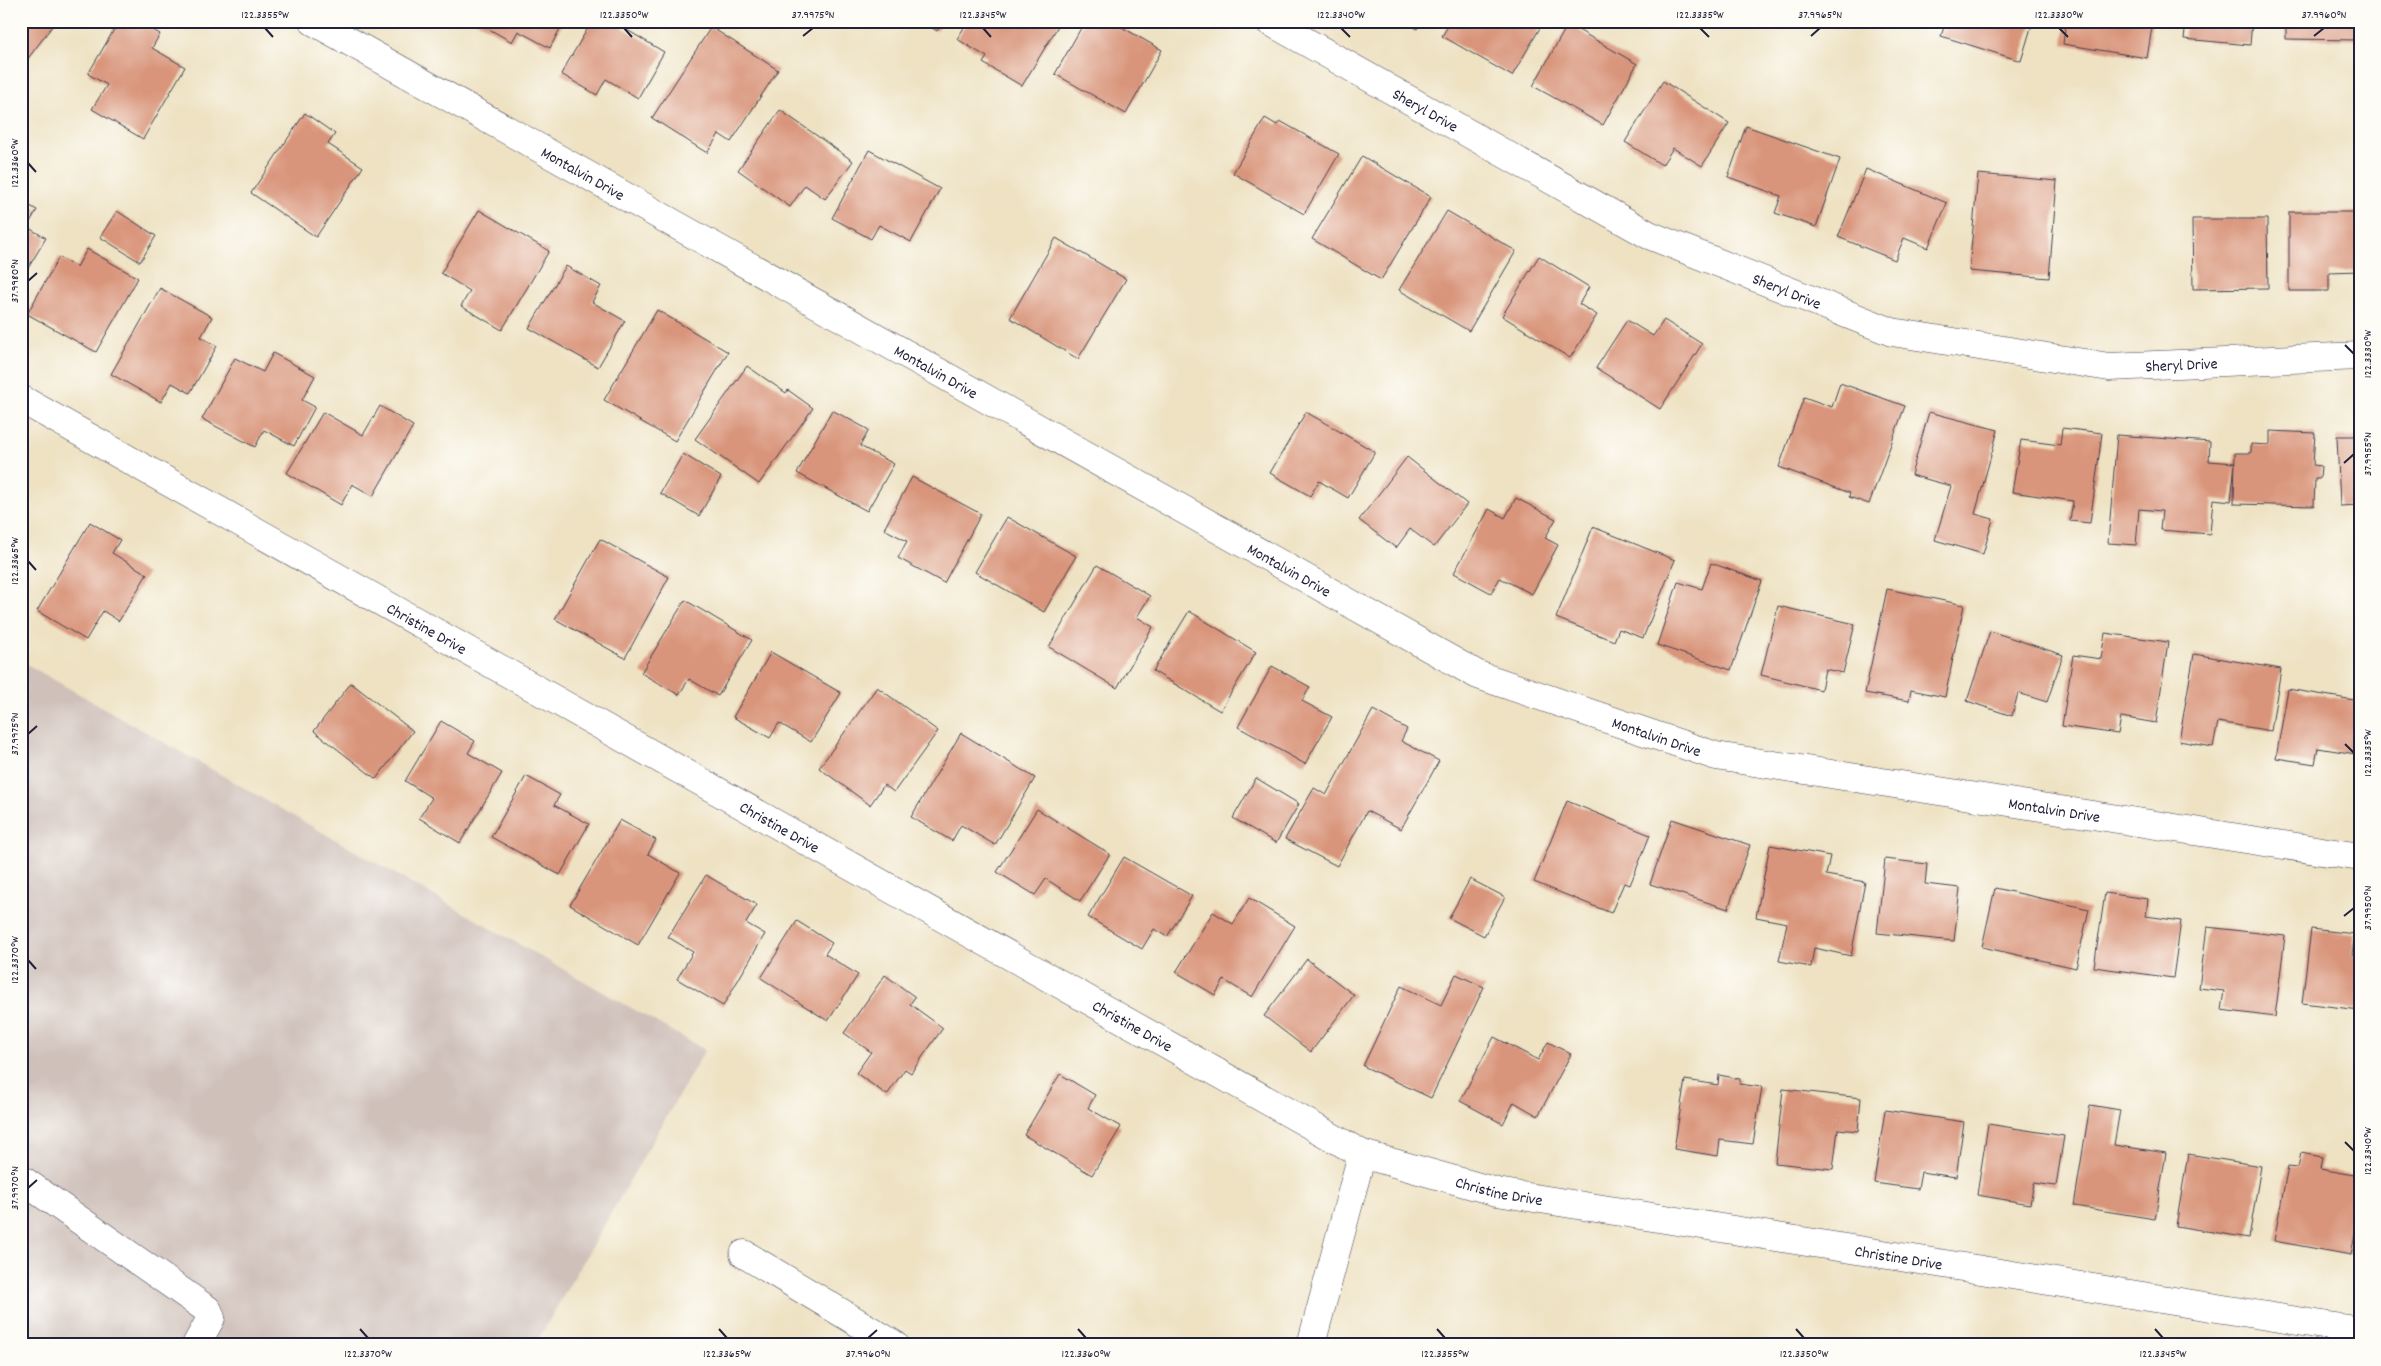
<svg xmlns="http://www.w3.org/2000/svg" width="2381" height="1366" viewBox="0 0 2381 1366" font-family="Dekko,sans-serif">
<rect width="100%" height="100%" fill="#fdfcf7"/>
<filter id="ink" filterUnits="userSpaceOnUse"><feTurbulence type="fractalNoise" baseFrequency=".02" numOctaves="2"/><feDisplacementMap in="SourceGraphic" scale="10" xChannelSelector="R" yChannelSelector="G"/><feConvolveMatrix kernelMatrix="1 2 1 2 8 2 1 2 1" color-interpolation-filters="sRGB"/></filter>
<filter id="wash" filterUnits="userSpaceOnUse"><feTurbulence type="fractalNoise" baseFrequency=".0096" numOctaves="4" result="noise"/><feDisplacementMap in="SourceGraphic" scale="20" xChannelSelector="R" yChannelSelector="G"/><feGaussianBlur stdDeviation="1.12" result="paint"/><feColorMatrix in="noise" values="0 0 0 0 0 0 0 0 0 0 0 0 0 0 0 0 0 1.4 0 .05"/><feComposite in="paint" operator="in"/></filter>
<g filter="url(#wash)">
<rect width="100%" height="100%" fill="#eee2c3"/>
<path fill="#cfc0ba" d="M21,661L705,1050L535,1345H21Z"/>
<g id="blocks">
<path fill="#d9957b" d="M21,21H56L21,68Z
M119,21H138L160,34L152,48L185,67L143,139L92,109L107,85L88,74Z
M475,21H564L550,48L518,31L512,42Z
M592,21H612L664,52L638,98L606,79L597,95L561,74Z
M921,21H943L937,31Z
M968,21H1061L1022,86L983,63L987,57L957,39Z
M1085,21H1111L1162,50L1126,114L1055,74Z
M1406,21H1423L1417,29Z
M1451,21H1544L1512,76L1442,36Z
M1946,21H2033L2021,61L1941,36Z
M2066,21H2153L2147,58L2063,44Z
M2186,21H2252L2250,45L2184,39Z
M2286,21H2360V40L2286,39Z
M1568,24L1637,64L1603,125L1533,86Z
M711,27L778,70L731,142L719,134L707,153L652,118Z
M1663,81L1729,123L1702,166L1673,148L1662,165L1625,142Z
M780,110L853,161L825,199L805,185L790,207L738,170Z
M305,113L335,134L328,144L363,167L316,237L251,193Z
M1265,118L1277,125L1280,121L1339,154L1304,214L1233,173Z
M1746,126L1840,159L1816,227L1775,213L1781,196L1728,177Z
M869,150L940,189L911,242L879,225L871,239L832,218Z
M1362,156L1431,197L1381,280L1312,239Z
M1866,169L1947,203L1928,248L1904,238L1895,260L1838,237Z
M1978,174L2057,181L2049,278L1969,271Z
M21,201L37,210L27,227L46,238L21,280Z
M479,210L549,251L502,330L461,306L470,291L441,273Z
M117,211L156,236L140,262L100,237Z
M1447,211L1516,251L1469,331L1399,290Z
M2289,212H2360V271L2329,272V291H2289Z
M2192,219H2267L2268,288L2193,289Z
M1056,238L1126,279L1078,359L1010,318Z
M87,249L138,278L96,352L27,314L59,257L77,267Z
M1539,256L1589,287L1579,304L1597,315L1570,358L1502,316Z
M566,266L601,286L592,302L625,321L598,367L529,328Z
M160,288L212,317L201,337L217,346L190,393L172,383L161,402L111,374Z
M657,310L728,352L675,441L604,400Z
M1627,320L1653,336L1664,320L1702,344L1660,409L1596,368Z
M273,353L315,376L302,400L315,407L294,446L264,430L255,447L202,419L235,358L263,372Z
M747,366L786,393L788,390L813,408L759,484L695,439Z
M1840,383L1905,406L1869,504L1849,497L1850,493L1779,467L1804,397L1832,407Z
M380,406L413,426L373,496L352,484L341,505L287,473L323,412L363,435Z
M832,410L869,430L860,446L894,464L867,511L797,473Z
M1306,412L1375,452L1348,498L1319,481L1310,496L1270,473Z
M1929,412L1998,430L1975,514L1993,519L1983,554L1935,540L1951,486L1911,475Z
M2062,428L2102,433L2090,523L2070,521L2073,501L2012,492L2021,440L2060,445Z
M2270,431L2315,433L2313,465L2321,466L2320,478H2315L2314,506L2234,504L2235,453H2251V444L2270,445Z
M2117,435L2210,442L2209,461L2235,463L2231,501L2213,499L2210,534L2160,530L2162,511L2139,509L2136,545L2108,543Z
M2337,436H2360V505L2340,506Z
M683,454L721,477L699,516L660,493Z
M1407,457L1467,504L1434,547L1410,529L1396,548L1359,520Z
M912,477L981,514L944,583L898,558L907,541L884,529Z
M1516,498L1556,519L1545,538L1558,545L1532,594L1500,578L1491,593L1454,573L1489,509L1505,518Z
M1007,517L1076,556L1044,612L975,572Z
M90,522L120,540L112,553L147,574L119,621L103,611L86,640L37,611Z
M1593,527L1675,560L1643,638L1619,629L1614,641L1556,618Z
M600,539L669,577L625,658L555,619Z
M1711,563L1762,581L1731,670L1657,645L1678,582L1702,589Z
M1097,565L1150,596L1137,617L1153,627L1117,688L1049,647Z
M1887,589L1964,605L1945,697L1911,690L1909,701L1865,693Z
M685,600L752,640L718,696L689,679L679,695L641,673Z
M1778,606L1855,624L1843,673L1825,669L1821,690L1761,675Z
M1189,611L1256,652L1220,711L1153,671Z
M1990,631L2063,655L2047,702L2018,693L2012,716L1967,701Z
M2105,633L2168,642L2156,723L2121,717L2118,734L2062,726L2073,655L2101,659Z
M771,652L841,693L811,742L779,723L770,738L733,717Z
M2194,654L2281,669L2271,731L2218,722L2213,747L2179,741Z
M1272,666L1310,687L1302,701L1332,717L1305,764L1238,727Z
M351,683L413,731L376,779L314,731Z
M877,687L938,731L894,792L884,785L870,805L819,768Z
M2288,689L2360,701V734L2356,754L2318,748L2315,764L2276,758Z
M1373,710L1407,729L1401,741L1439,761L1401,829L1367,811L1337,866L1285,839L1314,788L1326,795Z
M441,721L475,741L468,753L502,773L460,843L419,818L432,798L405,781Z
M961,733L1035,778L995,845L961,825L952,841L911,817Z
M526,776L560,795L554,805L589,824L560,875L491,837Z
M1256,778L1299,804L1276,843L1233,818Z
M1567,801L1650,835L1630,885L1624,883L1611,913L1534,882Z
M1037,809L1110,854L1080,901L1046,879L1035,895L997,872Z
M1672,819L1750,845L1728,909L1650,884Z
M620,820L656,840L648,854L680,873L638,945L570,905Z
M1770,845L1830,856L1826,875L1865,882L1851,956L1814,948L1811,967L1779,961L1787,923L1756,917Z
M1124,857L1192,896L1167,937L1154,929L1142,949L1088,917Z
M1885,859L1927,864L1925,884L1960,888L1954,941L1877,933Z
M706,875L757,905L746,923L765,934L723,1006L677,979L693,952L668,937Z
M1470,879L1505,897L1484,936L1449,918Z
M1995,888L2089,909L2076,968L1982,947Z
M2105,893L2148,899L2146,916L2181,921L2173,978L2094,967Z
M1249,898L1295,926L1252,997L1224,980L1215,995L1176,972L1213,912L1233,924Z
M797,921L832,943L825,954L858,975L828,1021L761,978Z
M2207,927L2285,936L2275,1017L2221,1010L2224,991L2199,988Z
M2311,929L2355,934L2352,954L2360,955V1010L2302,1003Z
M1307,959L1354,995L1311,1052L1264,1016Z
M1456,974L1484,987L1431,1098L1363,1066L1401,986L1441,1005Z
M885,975L915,997L910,1004L943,1028L911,1073L905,1069L887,1095L856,1073L871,1052L844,1033Z
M1494,1037L1538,1060L1548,1042L1571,1054L1538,1116L1514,1102L1503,1124L1460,1101Z
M1060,1074L1095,1095L1088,1108L1121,1127L1092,1175L1024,1135Z
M1719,1075L1740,1079L1739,1084L1762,1087L1753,1144L1720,1140L1718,1156L1674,1149L1685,1080L1718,1085Z
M1783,1089L1861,1098L1858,1131L1838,1129L1833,1169L1775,1163Z
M2090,1105L2120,1110L2114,1145L2166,1153L2155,1219L2074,1206Z
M1885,1110L1964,1122L1956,1177L1921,1172L1918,1189L1874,1183Z
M1988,1124L2064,1136L2056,1186L2034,1183L2030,1204L1977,1195Z
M2301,1153L2322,1157L2320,1169L2360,1176V1206L2351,1255L2274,1241L2288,1166L2298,1167Z
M2188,1154L2261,1166L2249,1238L2176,1226Z"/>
</g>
</g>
<g filter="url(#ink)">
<use href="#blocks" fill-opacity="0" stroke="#413f4f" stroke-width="1"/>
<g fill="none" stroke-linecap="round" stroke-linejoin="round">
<g stroke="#413f4f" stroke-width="29">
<g id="minor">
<path id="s1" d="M313,21L1478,675L1716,756L2360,857"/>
<path id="s2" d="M1269,21L1649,235L1892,332L2109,367L2360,356"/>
<path id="s3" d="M21,399L1362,1154L1497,1192L2360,1331"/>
<path d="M21,1179L208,1310L211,1318L196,1345"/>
<path d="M744,1254L895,1345"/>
<path d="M1311,1345L1362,1154"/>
</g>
</g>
<use href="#minor" stroke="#fff" stroke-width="28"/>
</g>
</g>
<path fill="none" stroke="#22223b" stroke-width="2" d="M265,28L273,37M624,28L632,37M983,28L991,37M1341,28L1350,37M1700,28L1709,37M2059,28L2068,37M803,36L813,28M1811,36L1820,28M2314,36L2324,28M28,163L36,172M28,281L37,273M2345,345L2354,354M2344,463L2354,454M28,561L36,570M28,734L37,726M2345,744L2354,753M2344,916L2354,908M28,960L36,969M2345,1142L2354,1151M28,1188L37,1180M360,1329L368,1338M719,1329L727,1338M1078,1329L1086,1338M1437,1329L1445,1338M1796,1329L1804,1338M2155,1329L2163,1338M868,1338L877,1330"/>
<g text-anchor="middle" stroke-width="5" stroke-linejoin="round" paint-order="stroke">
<g font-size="16" fill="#22223b" stroke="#fdfcf7">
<text dy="6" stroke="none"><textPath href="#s2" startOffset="180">Sheryl Drive</textPath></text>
<text dy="6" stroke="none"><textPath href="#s1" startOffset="310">Montalvin Drive</textPath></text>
<text dy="6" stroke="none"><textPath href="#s2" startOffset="585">Sheryl Drive</textPath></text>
<text dy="6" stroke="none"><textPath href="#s2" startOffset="990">Sheryl Drive</textPath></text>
<text dy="6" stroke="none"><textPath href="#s1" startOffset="715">Montalvin Drive</textPath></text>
<text dy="6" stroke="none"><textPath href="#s1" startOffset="1120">Montalvin Drive</textPath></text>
<text dy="6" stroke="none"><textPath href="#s3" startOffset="466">Christine Drive</textPath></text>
<text dy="6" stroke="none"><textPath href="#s1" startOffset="1525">Montalvin Drive</textPath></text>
<text dy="6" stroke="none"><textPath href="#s1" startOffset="1930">Montalvin Drive</textPath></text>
<text dy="6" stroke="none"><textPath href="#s3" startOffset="871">Christine Drive</textPath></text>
<text dy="6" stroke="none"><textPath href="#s3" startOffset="1276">Christine Drive</textPath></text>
<text dy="6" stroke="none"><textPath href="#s3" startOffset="1681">Christine Drive</textPath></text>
<text dy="6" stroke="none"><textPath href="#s3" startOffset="2086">Christine Drive</textPath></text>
</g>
</g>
<rect width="2381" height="1366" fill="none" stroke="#fdfcf7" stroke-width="55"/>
<rect x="28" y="28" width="2326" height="1310" fill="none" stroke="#22223b" stroke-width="2"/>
<g font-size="12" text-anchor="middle" fill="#22223b">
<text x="265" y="18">122.3355°W</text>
<text x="624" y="18">122.3350°W</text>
<text x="813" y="18">37.9975°N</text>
<text x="983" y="18">122.3345°W</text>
<text x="1341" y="18">122.3340°W</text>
<text x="1700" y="18">122.3335°W</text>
<text x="1820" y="18">37.9965°N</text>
<text x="2059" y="18">122.3330°W</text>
<text x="2324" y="18">37.9960°N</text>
<text transform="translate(14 163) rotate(-90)" y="4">122.3360°W</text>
<text transform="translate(14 281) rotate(-90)" y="4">37.9980°N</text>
<text transform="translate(2367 354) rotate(-90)" y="4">122.3330°W</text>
<text transform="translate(2367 454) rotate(-90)" y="4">37.9955°N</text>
<text transform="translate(14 561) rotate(-90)" y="4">122.3365°W</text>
<text transform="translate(14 734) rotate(-90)" y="4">37.9975°N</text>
<text transform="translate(2367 753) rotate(-90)" y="4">122.3335°W</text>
<text transform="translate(2367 908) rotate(-90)" y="4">37.9950°N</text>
<text transform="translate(14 960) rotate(-90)" y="4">122.3370°W</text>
<text transform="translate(2367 1151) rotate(-90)" y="4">122.3340°W</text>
<text transform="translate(14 1188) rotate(-90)" y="4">37.9970°N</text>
<text x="368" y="1357">122.3370°W</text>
<text x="727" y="1357">122.3365°W</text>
<text x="868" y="1357">37.9960°N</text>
<text x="1086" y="1357">122.3360°W</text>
<text x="1445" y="1357">122.3355°W</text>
<text x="1804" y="1357">122.3350°W</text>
<text x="2163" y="1357">122.3345°W</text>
</g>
</svg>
